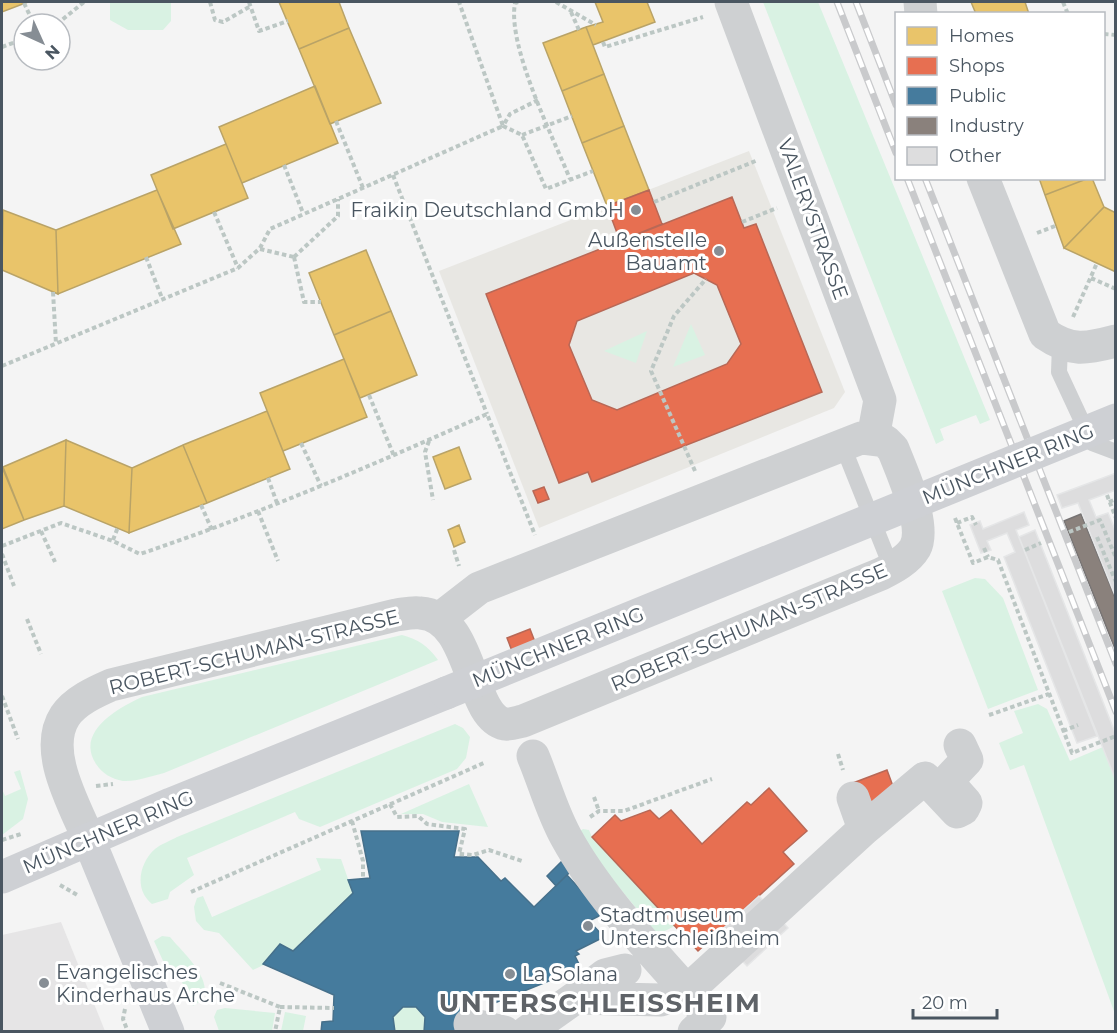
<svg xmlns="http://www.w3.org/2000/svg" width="1117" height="1033" viewBox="0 0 1117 1033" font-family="Montserrat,sans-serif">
<rect width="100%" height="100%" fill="#f4f4f4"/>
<path fill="#e8e7e3" d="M749,151L845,392L834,408L539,528L439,271Z"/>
<path fill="#e6e5e6" d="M61,922L105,1031H2V935Z"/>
<path fill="#d9f2e3" d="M110,2H171V21L163,30H128L110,20Z
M763,2H818L990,420L980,424L976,415L940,429L944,440L936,444Z
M691,324L705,355L673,367Z
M647,331L636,363L604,351Z
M975,578L985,579L1003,598L1038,690L988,709L942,591Z
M402,635C418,639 428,646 438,660L164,773C151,776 136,782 123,781C111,779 102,773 96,764C75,732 118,708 142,697Z
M1038,704L1047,709L1070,761L1103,747L1116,778L1115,1014L1024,765L1010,770L999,743L1023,733L1014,711Z
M455,724L463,728L470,737L466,758L457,769L320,827L299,819L295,812L187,858L194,875L170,892L168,899L152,904C134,890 139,863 155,849C161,844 170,841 177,837Z
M20,770L28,799L23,819L2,835V789L5,796L21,789L14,772Z
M469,784L488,827L442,822L423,814H401Z
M583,829L589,830L592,837L675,926L665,931H655L575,834Z
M316,858L341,859L353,893L293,951L253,970L219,933L204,930L196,921L194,907L197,898L203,896L212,917L321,870Z
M162,936L170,937C183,953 225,989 193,1006L175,967L164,963L154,941Z
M403,1007H416L425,1017L424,1031L393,1030V1017Z
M225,1008L275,1013L272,1031H219L214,1017L217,1010Z
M285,1012L306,1016L303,1031H281Z"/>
<path fill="#e9c46a" stroke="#b9a367" stroke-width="1.5" d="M2,2H28L2,12Z
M279,2H339L349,28L299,49Z
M595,2H647L655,22L593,45L586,27L603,22Z
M971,2H1025L1029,14H976Z
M586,27L604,74L562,91L543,43Z
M349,28L381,103L330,124L299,49Z
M604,74L624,126L582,143L562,91Z
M315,86L338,143L242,183L219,127Z
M624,126L649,190L607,206L582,143Z
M226,144L248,198L173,229L151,175Z
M1039,178H1089L1045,195Z
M1089,178H1092L1104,207L1064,248L1045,195Z
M157,190L181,244L58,294L56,230Z
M1104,207L1116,213V272L1064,248Z
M3,210L56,230L58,294L2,270Z
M366,250L391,311L334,335L309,273Z
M391,311L417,375L360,398L334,335Z
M344,359L367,417L283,451L260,393Z
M267,411L290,469L207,503L183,445Z
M66,440L132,468L129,533L64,506Z
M66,440L64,506L24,520L3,467Z
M183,445L207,503L129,533L132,468Z
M459,447L471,479L445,489L433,457Z
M2,467L24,520L2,529Z
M459,525L465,542L454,547L448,530Z"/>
<path fill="#e76f51" stroke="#b86856" stroke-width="1.5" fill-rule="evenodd" d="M649,190L662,224L620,241L607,206Z
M732,197L744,228L756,224L822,392L592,482L588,472L559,483L486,294ZM694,273L717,285L741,344L727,364L617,410L592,400L569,345L577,321Z
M544,487L549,499L538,503L533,491Z
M530,629L544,665L521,674L507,638Z
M887,770L894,789L869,812L853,783Z
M769,788L807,831L783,852L794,864L698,951L592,837L615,815L621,821L650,810L659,819L671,810L702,844L747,802L751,805Z"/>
<path fill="#457b9d" stroke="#46708b" stroke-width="1.5" d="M361,831H459L454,857H478L501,881L505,878L534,907L567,875L603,914L589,921L604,937L576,951L579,954L575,956L581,968L492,1004L484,995L470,1000V1032H424L425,1017L416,1007H403L393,1017L395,1032H321L322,1022L333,1021L334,995L263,964L280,944L293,951L353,893L348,880L370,878Z
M564,859L574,868L556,886L547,876Z"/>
<path fill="#8a817c" stroke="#777474" stroke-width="1.5" d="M1081,514L1116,600V651L1064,521Z"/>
<path fill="#ddddde" stroke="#e5e6e7" stroke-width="1.5" d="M1116,473V490L1089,500L1096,517L1108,513L1116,532V598L1078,503L1062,508L1057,495Z
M1024,512L1029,525L1016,530L1097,736L1077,743L1004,557L1015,552L1007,533L987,541L991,550L981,553L970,525L980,521L983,529Z
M1035,530L1116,735V781L1019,537Z
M759,896L788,928L747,966L717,934Z"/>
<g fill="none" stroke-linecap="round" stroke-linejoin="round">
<path stroke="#bcc7c4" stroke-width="4" stroke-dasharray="4.5 3" stroke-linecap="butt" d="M210,2L215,20L223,22L251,6
M249,2L259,31L288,21
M518,2L515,3C507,46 553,137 570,179
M556,2L596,25
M1063,2L1068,14
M24,3L34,24
M571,12L579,30
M57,24L84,2
M1104,34L1116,35
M603,42L605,47L703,17
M2,47L24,39
M538,100L510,114L503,126L522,135L546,189L593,171
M336,121L363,188
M522,135L572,116
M284,165L303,213
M393,175L487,414
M654,202L758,160
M214,212L238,268
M742,222L777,208
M1037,233L1055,226
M260,249L294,257
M146,257L162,298
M294,257L338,216V199
M294,257L304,302H321
M1091,278L1116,289
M53,292L56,344
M1073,317L1097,263
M2,366L238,268L260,248L270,229L503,126L459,2
M369,395L394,456
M429,441L425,452L433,500
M301,443L321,486
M695,471L651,371L674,316L706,279
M268,478L277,503
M1107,495L1116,518
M1109,502L1116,499
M201,505L212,530
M258,511L278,561
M955,518L973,563L988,557L998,560L1072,753L1116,736
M957,523L972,517L976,525
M41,531L55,562
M1069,532L1100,520L1116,558
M1097,537L1116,582
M113,540L118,527
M2,546L61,523L113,541L140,554C259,514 373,465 487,414L535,535
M984,548L988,557
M454,550L459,566
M1025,550L1041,543
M2,554L14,586
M27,619L41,654
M2,696L18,739
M989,715L1049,694
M1063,731L1078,725
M838,754L843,770
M96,786L113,784
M594,797L599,811
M390,804L397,817L418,816L427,824L465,829L459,854L473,855L489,850L522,861
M590,817L599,811H624L712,779
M352,821L363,861V879
M2,840L21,834
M60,885L79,896
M191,892L486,762
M220,983L280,1007L275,1032
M280,1007L334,1008
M125,1009L123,1019L128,1032"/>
<path stroke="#ced0d2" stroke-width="16" d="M1060,345L1059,372L1092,443L1116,452
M842,444L892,569"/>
<path stroke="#ced0d2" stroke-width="33" d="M731,2L880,400L873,438
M920,2L921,14
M983,178L1045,334C1071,352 1086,349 1116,341
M533,756C544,782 552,812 566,837C601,901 662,962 710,1017L694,1032
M853,798L864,829
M89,840C75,806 42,751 65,716C75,701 95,692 111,685L396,615C404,614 412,612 420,613C474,616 468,717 505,724C510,725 518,722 523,721L881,574C893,568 908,560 915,548C927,526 902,472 893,449L885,441L861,438L479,588L439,619
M575,998L605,975L625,970
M470,1024L504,1032
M527,1032L575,998L661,1000L687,991L864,829L925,778L957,812L963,809L966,803L950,785V778L967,760L960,745"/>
<path stroke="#ced0d4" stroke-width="33" d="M89,840L168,1032
M2,877L171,804L446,693"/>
<g stroke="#c9cacc" stroke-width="7">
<path id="rail" d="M837,2L896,153
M856,2L896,105
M907,178L1116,712
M925,178L1116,664"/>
</g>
<use href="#rail" stroke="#fff" stroke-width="4.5" stroke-dasharray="14" stroke-linecap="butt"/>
<path stroke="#ced0d4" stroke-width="33" d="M446,693L1116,420"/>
</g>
<g fill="#868d94" stroke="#fff" stroke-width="2">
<circle cx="636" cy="210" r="6"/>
<circle cx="719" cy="251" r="6"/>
<circle cx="588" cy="926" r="6"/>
<circle cx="510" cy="974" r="6"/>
<circle cx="44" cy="983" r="6"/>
</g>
<g text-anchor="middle" stroke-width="6" stroke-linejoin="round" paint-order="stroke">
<g font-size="20" fill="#4a5661" stroke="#fff" text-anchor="start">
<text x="624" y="217" text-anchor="end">Fraikin Deutschland GmbH</text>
<text x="707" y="247" text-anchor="end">Außenstelle<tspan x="707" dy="23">Bauamt</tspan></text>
<text x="600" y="922">Stadtmuseum<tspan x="600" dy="23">Unterschleißheim</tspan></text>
<text x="56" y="979">Evangelisches<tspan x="56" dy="23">Kinderhaus Arche</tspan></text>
<text x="522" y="981">La Solana</text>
</g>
<g font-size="20" fill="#4a5661" stroke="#fff">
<text transform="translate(813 219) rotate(70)" y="7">VALERYSTRASSE</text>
<text transform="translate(1008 464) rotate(-22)" y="7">MÜNCHNER RING</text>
<text transform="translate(749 627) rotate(-23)" y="7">ROBERT-SCHUMAN-STRASSE</text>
<text transform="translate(558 647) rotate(-22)" y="7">MÜNCHNER RING</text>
<text transform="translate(254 652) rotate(-14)" y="7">ROBERT-SCHUMAN-STRASSE</text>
<text transform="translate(108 832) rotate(-23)" y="7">MÜNCHNER RING</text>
</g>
<g font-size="26" font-weight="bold" letter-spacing="1.5" fill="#5f6368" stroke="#fff">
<text x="600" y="1012">UNTERSCHLEISSHEIM</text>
</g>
</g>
<rect width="1117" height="1033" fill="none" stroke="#4a5661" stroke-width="6"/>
<rect x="895" y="12" width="210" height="168" fill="#ffffff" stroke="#b7bbc0" stroke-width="1.5"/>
<rect x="907" y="27" width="30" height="18" fill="#e9c46a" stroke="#b7bbc0" stroke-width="1.5"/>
<text x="949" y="42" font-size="18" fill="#4a5661">Homes</text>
<rect x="907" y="57" width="30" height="18" fill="#e76f51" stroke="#b7bbc0" stroke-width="1.5"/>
<text x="949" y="72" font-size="18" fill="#4a5661">Shops</text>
<rect x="907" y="87" width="30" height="18" fill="#457b9d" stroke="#b7bbc0" stroke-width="1.5"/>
<text x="949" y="102" font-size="18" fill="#4a5661">Public</text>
<rect x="907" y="117" width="30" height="18" fill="#8a817c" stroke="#b7bbc0" stroke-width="1.5"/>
<text x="949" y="132" font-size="18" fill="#4a5661">Industry</text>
<rect x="907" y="147" width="30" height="18" fill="#ddddde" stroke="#b7bbc0" stroke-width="1.5"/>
<text x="949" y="162" font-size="18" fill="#4a5661">Other</text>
<g transform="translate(42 42) rotate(135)"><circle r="28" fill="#ffffff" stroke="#b7bbc0" stroke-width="1.5"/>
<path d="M0-4.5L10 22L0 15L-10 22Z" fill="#868d94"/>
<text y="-9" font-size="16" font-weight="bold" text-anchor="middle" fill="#4a5661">N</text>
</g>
<path d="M913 1009v9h84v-9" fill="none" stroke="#4a5661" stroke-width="3"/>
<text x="922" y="1009" font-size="18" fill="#4a5661" stroke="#ffffff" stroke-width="4.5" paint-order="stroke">20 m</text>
</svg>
